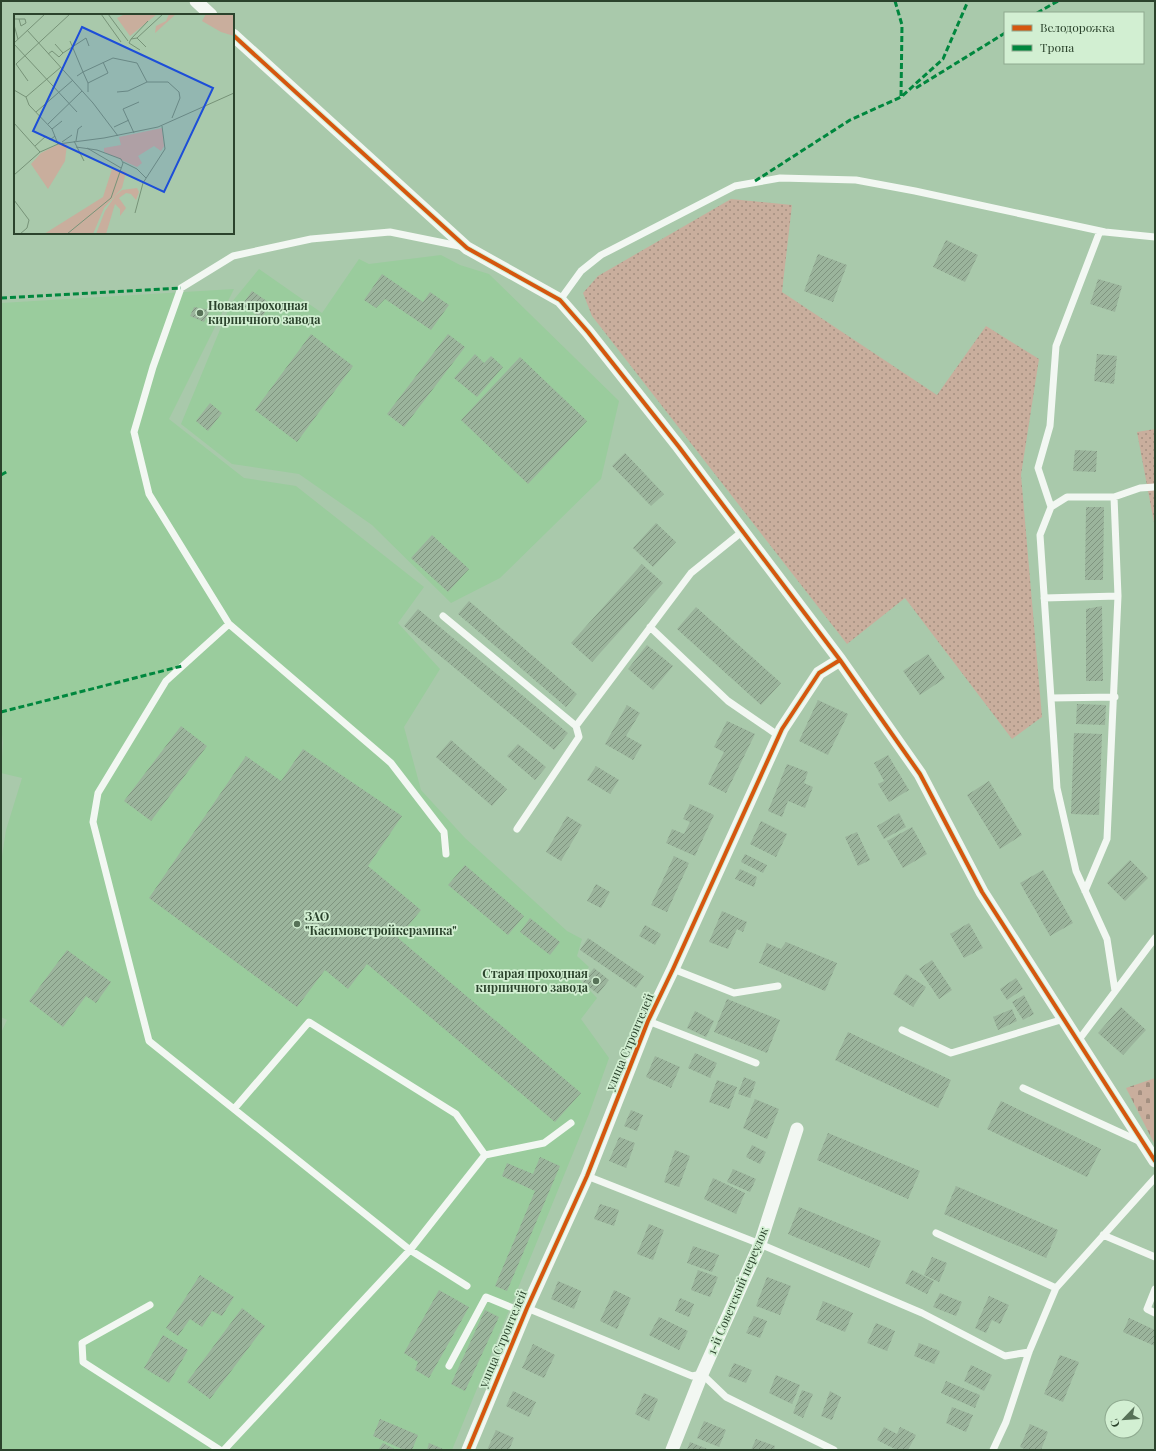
<svg xmlns="http://www.w3.org/2000/svg" width="1156" height="1451" viewBox="0 0 1156 1451" font-family="'Playfair Display',serif">
<defs>
<pattern id="cemetery-stones" width="16" height="16" patternUnits="userSpaceOnUse"><rect width="16" height="16" fill="#c9ae9d"/><path d="M2 7V4a2 2 0 0 1 4 0v3zM10 15v-3a2 2 0 0 1 4 0v3z" fill="#a38f80"/></pattern>
<pattern id="park-dots" width="8" height="8" patternUnits="userSpaceOnUse"><rect width="8" height="8" fill="#c9ae9d"/><path d="M2 2h.1M6 6h.1" fill="none" stroke="#a38f80" stroke-width="1.8" stroke-linecap="round"/></pattern>
<pattern id="building-hatch" width="6" height="6" patternUnits="userSpaceOnUse"><rect width="6" height="6" fill="#9bb49c"/><path d="M-1 1l2-2M0 6l6-6M5 7l2-2" fill="none" stroke="#7f947f"/></pattern>
</defs>
<rect width="100%" height="100%" fill="#a9c9ab"/>
<path fill="#9acc9d" d="M441,255L460,265L489,274L619,401L601,479L500,578L451,603L372,525L299,474L232,464L181,424L231,303L259,269L322,313L359,259L369,264Z
M234,289L169,419L244,478L296,486L424,587L398,623L440,669L404,727L421,790L465,838L567,931L582,939L577,956L589,967L580,980L597,998L581,1019L609,1058L589,1114L452,1450H1V1033L7,1020L1,1017V863L6,830L22,778L1,773L3,743L1,725V303Z"/>
<path fill="url(#cemetery-stones)" d="M1155,1078V1145L1126,1088Z"/>
<path fill="url(#park-dots)" d="M731,199L792,205L782,292L937,395L986,326L1039,359L1021,475L1042,717L1012,739L905,598L847,644L592,316L583,293L598,276Z
M1155,429V528L1137,432Z"/>
<path fill="url(#building-hatch)" d="M946,240L978,255L965,282L933,267Z
M818,254L847,265L833,302L804,291Z
M382,274L423,302L430,292L449,305L431,330L385,299L376,308L364,300Z
M1098,279L1122,286L1115,312L1090,304Z
M252,291L271,304L261,318L242,305Z
M194,307L210,310L204,322L190,316Z
M311,334L353,366L297,442L255,410Z
M448,334L465,347L404,427L387,414Z
M475,354L484,363L491,356L503,367L477,397L454,378Z
M1097,354L1117,356L1114,384L1094,381Z
M520,357L587,421L528,484L461,420Z
M210,403L222,413L208,431L196,421Z
M1075,450L1097,451L1096,472L1073,471Z
M625,453L664,494L651,506L612,466Z
M1086,507H1104L1103,580H1085Z
M656,523L676,542L653,567L633,548Z
M432,535L469,569L448,592L411,558Z
M642,564L663,583L592,662L571,643Z
M469,601L577,694L566,707L458,614Z
M1102,606L1103,681H1086V609Z
M696,607L781,683L761,705L677,629Z
M418,609L568,733L554,750L404,626Z
M647,645L673,666L653,690L628,669Z
M928,654L945,678L920,695L903,671Z
M818,700L848,714L828,755L799,741Z
M1077,704L1106,705L1105,725L1076,724Z
M627,705L640,713L626,736L642,745L633,760L605,744Z
M727,721L755,734L726,793L708,784L724,752L714,747Z
M181,726L207,746L151,821L124,801Z
M1074,733L1102,734L1099,815L1071,814Z
M451,740L507,789L492,806L436,757Z
M518,744L546,767L535,780L507,756Z
M303,749L402,816L368,866L421,910L398,938L581,1093L555,1122L367,964L348,989L325,970L297,1007L149,898L246,756L281,781Z
M888,755L909,790L889,802L878,784L884,781L874,763Z
M787,764L808,772L804,783L813,787L805,808L788,801L782,817L768,811Z
M596,766L619,780L610,794L587,780Z
M989,781L1022,835L1000,849L967,795Z
M690,804L714,815L695,856L666,843L672,829L684,834L690,822L683,819Z
M899,813L906,827L884,839L877,826Z
M567,816L582,825L561,861L546,852Z
M761,821L787,834L776,857L750,844Z
M912,827L927,854L903,868L887,841Z
M857,832L870,860L858,866L845,837Z
M745,854L767,865L763,873L741,862Z
M674,856L689,863L667,912L651,905Z
M1130,860L1148,878L1125,901L1107,883Z
M465,865L524,916L508,935L448,885Z
M740,869L757,877L754,887L735,879Z
M1043,870L1073,923L1050,936L1020,883Z
M596,884L610,892L601,908L587,901Z
M722,911L747,922L743,932L737,929L728,949L709,942Z
M530,918L560,942L550,955L520,932Z
M969,923L983,948L964,958L950,934Z
M645,925L661,934L655,945L639,936Z
M588,938L644,976L636,988L580,950Z
M786,942L837,963L825,991L759,963L767,943L781,949Z
M67,950L111,982L96,1003L86,996L63,1027L29,1001Z
M932,960L952,990L939,999L919,969Z
M594,968L609,980L598,994L583,982Z
M906,974L926,987L913,1007L893,994Z
M1016,978L1023,989L1007,1000L1000,989Z
M1024,995L1034,1014L1023,1020L1012,1002Z
M727,999L780,1020L767,1053L714,1032Z
M1121,1007L1146,1030L1123,1055L1098,1033Z
M1012,1009L1017,1021L998,1030L993,1017Z
M695,1011L714,1021L706,1037L687,1028Z
M848,1032L951,1080L938,1108L835,1060Z
M695,1053L717,1063L710,1078L688,1068Z
M655,1056L680,1067L671,1088L646,1077Z
M744,1077L756,1082L750,1098L738,1094Z
M717,1080L737,1087L729,1109L709,1102Z
M755,1099L779,1109L767,1139L743,1128Z
M1001,1101L1101,1149L1087,1177L987,1129Z
M631,1110L643,1115L637,1131L624,1126Z
M828,1133L920,1171L908,1199L817,1160Z
M619,1137L635,1143L626,1168L609,1161Z
M752,1145L766,1152L760,1164L746,1157Z
M675,1150L690,1156L679,1187L664,1182Z
M540,1157L560,1166L507,1291L495,1286L535,1191L502,1176L507,1163L533,1174Z
M733,1169L756,1179L750,1192L727,1182Z
M713,1178L745,1193L736,1214L704,1199Z
M956,1186L1058,1230L1046,1258L944,1214Z
M600,1204L619,1210L614,1226L594,1219Z
M799,1207L881,1241L869,1268L788,1234Z
M649,1224L664,1230L653,1260L637,1254Z
M693,1246L719,1255L712,1272L687,1263Z
M932,1257L947,1263L939,1282L924,1275Z
M698,1270L718,1277L710,1297L691,1290Z
M912,1270L934,1281L927,1294L905,1283Z
M200,1275L234,1297L222,1316L212,1311L202,1327L190,1319L178,1336L166,1328Z
M767,1277L791,1286L780,1315L756,1306Z
M558,1281L581,1291L574,1309L551,1299Z
M439,1290L469,1307L429,1378L415,1370L418,1362L404,1353Z
M614,1290L631,1298L617,1329L600,1321Z
M940,1293L962,1302L956,1316L933,1307Z
M989,1296L1009,1305L1000,1324L992,1320L986,1333L975,1328Z
M680,1298L694,1304L689,1317L675,1311Z
M823,1301L853,1313L845,1332L816,1320Z
M242,1308L265,1326L210,1399L187,1382Z
M485,1310L499,1317L465,1391L451,1384Z
M754,1316L767,1321L760,1338L746,1333Z
M659,1317L688,1331L679,1350L649,1335Z
M1129,1318L1155,1330V1346L1123,1332Z
M876,1323L895,1331L887,1351L867,1343Z
M163,1335L188,1350L169,1383L144,1368Z
M919,1343L940,1351L934,1364L914,1356Z
M533,1344L555,1355L544,1378L522,1368Z
M1060,1355L1079,1362L1063,1402L1044,1394Z
M734,1363L752,1370L746,1383L728,1376Z
M971,1365L992,1375L984,1391L964,1381Z
M776,1375L800,1385L792,1404L769,1393Z
M946,1381L980,1395L975,1408L941,1393Z
M802,1390L813,1394L803,1418L793,1413Z
M513,1391L536,1402L529,1417L506,1406Z
M830,1391L841,1397L832,1420L821,1416Z
M644,1393L658,1399L649,1421L635,1414Z
M952,1407L973,1415L966,1432L946,1423Z
M380,1419L418,1435L412,1450H404L373,1436Z
M704,1421L726,1430L719,1447L697,1438Z
M1030,1424L1048,1432L1041,1450H1027L1020,1447Z
M884,1427L897,1434L900,1427L916,1435L908,1450H897L877,1440Z
M496,1430L514,1438L509,1450H487Z
M756,1439L775,1446L774,1450H751Z
M690,1442L710,1450H687Z
M383,1443L396,1450H378Z
M429,1443L443,1449V1450H427Z"/>
<g fill="none" stroke-linecap="round" stroke-linejoin="round">
<path stroke="#f2f7f2" stroke-width="7" d="M560,300L581,271L601,255L735,186L780,178L856,180L915,191L1105,232L1155,237
M1051,507L1038,468L1050,426L1056,346L1100,231
M1044,598L1118,596
M443,616L576,726L691,573L743,531
M229,624L166,681L98,793L93,822L149,1041L410,1250L485,1155L544,1143L571,1123
M650,627L728,701L779,736
M1051,698L1115,697
M517,829L579,737L576,726
M446,854L444,832L391,763L229,624L149,494L134,432L153,367L181,288L233,256L311,239L390,232L464,247
M1085,891L1107,839L1118,596L1114,497
M673,969L734,993L778,986
M1115,991L1107,939L1076,871L1057,788L1040,535L1051,507L1067,497H1114L1140,488L1155,487
M648,1021L756,1063
M902,1030L951,1053L1064,1019
M1078,1041L1155,938
M1023,1088L1141,1142
M234,1109L309,1022L456,1114L485,1155
M587,1176L760,1244L922,1313L1005,1356L1029,1352
M936,1233L1056,1288L1155,1178
M1103,1235L1155,1257
M1155,1289L1147,1309L1155,1313
M150,1305L82,1343L83,1362L220,1450
M527,1308L692,1376L702,1374L726,1397L834,1450
M449,1366L486,1297L525,1313
M224,1450L410,1250L467,1286
M993,1450L1006,1422L1029,1352L1056,1288"/>
<path stroke="#f2f7f2" stroke-width="13" d="M196,1L211,15
M233,35L467,248L560,300L588,332L679,447L840,660L920,774L982,892L1155,1161
M468,1450L527,1308L587,1176L648,1021L673,969L782,729L819,673L840,660
M672,1450L702,1374L760,1244L797,1129"/>
<path stroke="#00873e" stroke-width="3" stroke-dasharray="6 3" stroke-linecap="butt" d="M895,1L902,25L901,97
M1037,13L1058,1
M916,88L1005,33
M755,181L850,120L901,97L943,59L968,1
M1,298L181,288
M1,475L8,471
M1,712L182,666"/>
<g stroke="#d2efd2" stroke-width="6">
<path id="cycleway" d="M233,35L467,248L560,300L588,332L679,447L840,660L920,774L982,892L1155,1161
M468,1450L527,1308L587,1176L648,1021L673,969L782,729L819,673L840,660"/>
</g>
<use href="#cycleway" stroke="#d5570f" stroke-width="4"/>
</g>
<g fill="#577258" stroke="#d2efd2" stroke-width="1.5">
<circle cx="200" cy="313" r="4"/>
<circle cx="297" cy="924" r="4"/>
<circle cx="596" cy="981" r="4"/>
</g>
<g text-anchor="middle" stroke-width="3.5" stroke-linejoin="round" paint-order="stroke">
<g font-size="12" font-weight="bold" fill="#2b432c" stroke="#d2efd2" text-anchor="start">
<text x="208" y="310">Новая проходная<tspan x="208" dy="14">кирпичного завода</tspan></text>
<text x="305" y="921">ЗАО<tspan x="305" dy="14">"Касимовстройкерамика"</tspan></text>
<text x="588" y="978" text-anchor="end">Старая проходная<tspan x="588" dy="14">кирпичного завода</tspan></text>
</g>
<g font-size="12" fill="#2b432c" stroke="#d2efd2">
<text transform="translate(630 1042) rotate(-67)" y="4">улица Строителей</text>
<text transform="translate(738 1291) rotate(-67)" y="4">1-й Советский переулок</text>
<text transform="translate(503 1339) rotate(-67)" y="4">улица Строителей</text>
</g>
</g>
<g transform="translate(14 14)">
<rect width="220" height="220" fill="#a9c9ab"/>
<path d="M111,0H143L116,22L103,4ZM155,0H162L141,19L142,12L152,7ZM192,0H220V22L207,18L188,7ZM123,174L125,178L122,186L117,180L112,179L105,184L112,194L106,202V195L101,190L92,220H82L91,197L101,182L108,176Z" fill="#c9ae9d"/>
<path d="M45,130H53L51,147L34,175L17,150L27,139Z" fill="#c9ae9d"/>
<path d="M148,114L150,132L147,137L140,132L124,142L128,149L123,153L90,138V134L107,131L105,123ZM98,155L112,158L108,174L90,194L79,220H30L89,183Z" fill="#c9ae9d"/>
<path fill="none" stroke="#779378" stroke-width="1" d="M87,0L107,28M94,0L114,27M0,5H11L12,9L7,12L5,5M134,7L117,25L123,24L149,0M0,11L4,25M13,16L79,89L104,122M123,24L132,33M117,25L115,29L126,36M56,27L69,58L63,62M0,29L31,0M0,30L63,98M49,39L72,24L75,32M34,40L38,37L45,43L49,39L41,30M14,67L2,50L56,0M74,69L94,59L89,48M0,76L12,83L15,91L38,115M74,78V69L69,58L99,44L123,49L133,68M103,78L114,77L133,68H154L165,78L166,84L158,104M12,83L47,53M22,98L59,66M0,109L26,138M34,110L68,77M100,113L115,106M120,119L109,95L125,88M60,127L70,147M62,127L64,115L68,112M48,128L58,121M44,130L38,115L48,107M21,132L32,122L36,126L41,122M73,134L107,154M109,148L123,155L132,164M0,161L26,138L44,130L90,124L144,113L220,79M0,186L15,206L13,214L6,220M121,199L129,169L151,135L148,112M53,220L97,184L109,149L107,145L83,136L62,133"/>
<path fill="#1d4ed8" fill-opacity="0.15" stroke="#1d4ed8" stroke-width="2" d="M68,13L199,74L150,178L19,117Z"/>
<rect width="220" height="220" fill="none" stroke="#2b432c" stroke-width="2"/>
</g>
<rect width="1156" height="1451" fill="none" stroke="#2b432c" stroke-width="4"/>
<rect x="1004" y="12" width="140" height="52" fill="#d2efd2" stroke="#8faa90"/>
<rect x="1012" y="25" width="20" height="6" fill="#d5570f" stroke="#8faa90"/>
<text x="1040" y="32" font-size="12" fill="#2b432c">Велодорожка</text>
<rect x="1012" y="45" width="20" height="6" fill="#00873e" stroke="#8faa90"/>
<text x="1040" y="52" font-size="12" fill="#2b432c">Тропа</text>
<g transform="translate(1124 1419) rotate(245)"><circle r="19" fill="#d2efd2" stroke="#8faa90"/>
<path d="M0-3L7 15L0 10L-7 15Z" fill="#577258"/>
<text y="-6" font-size="11" font-weight="bold" text-anchor="middle" fill="#2b432c">С</text>
</g>
</svg>
